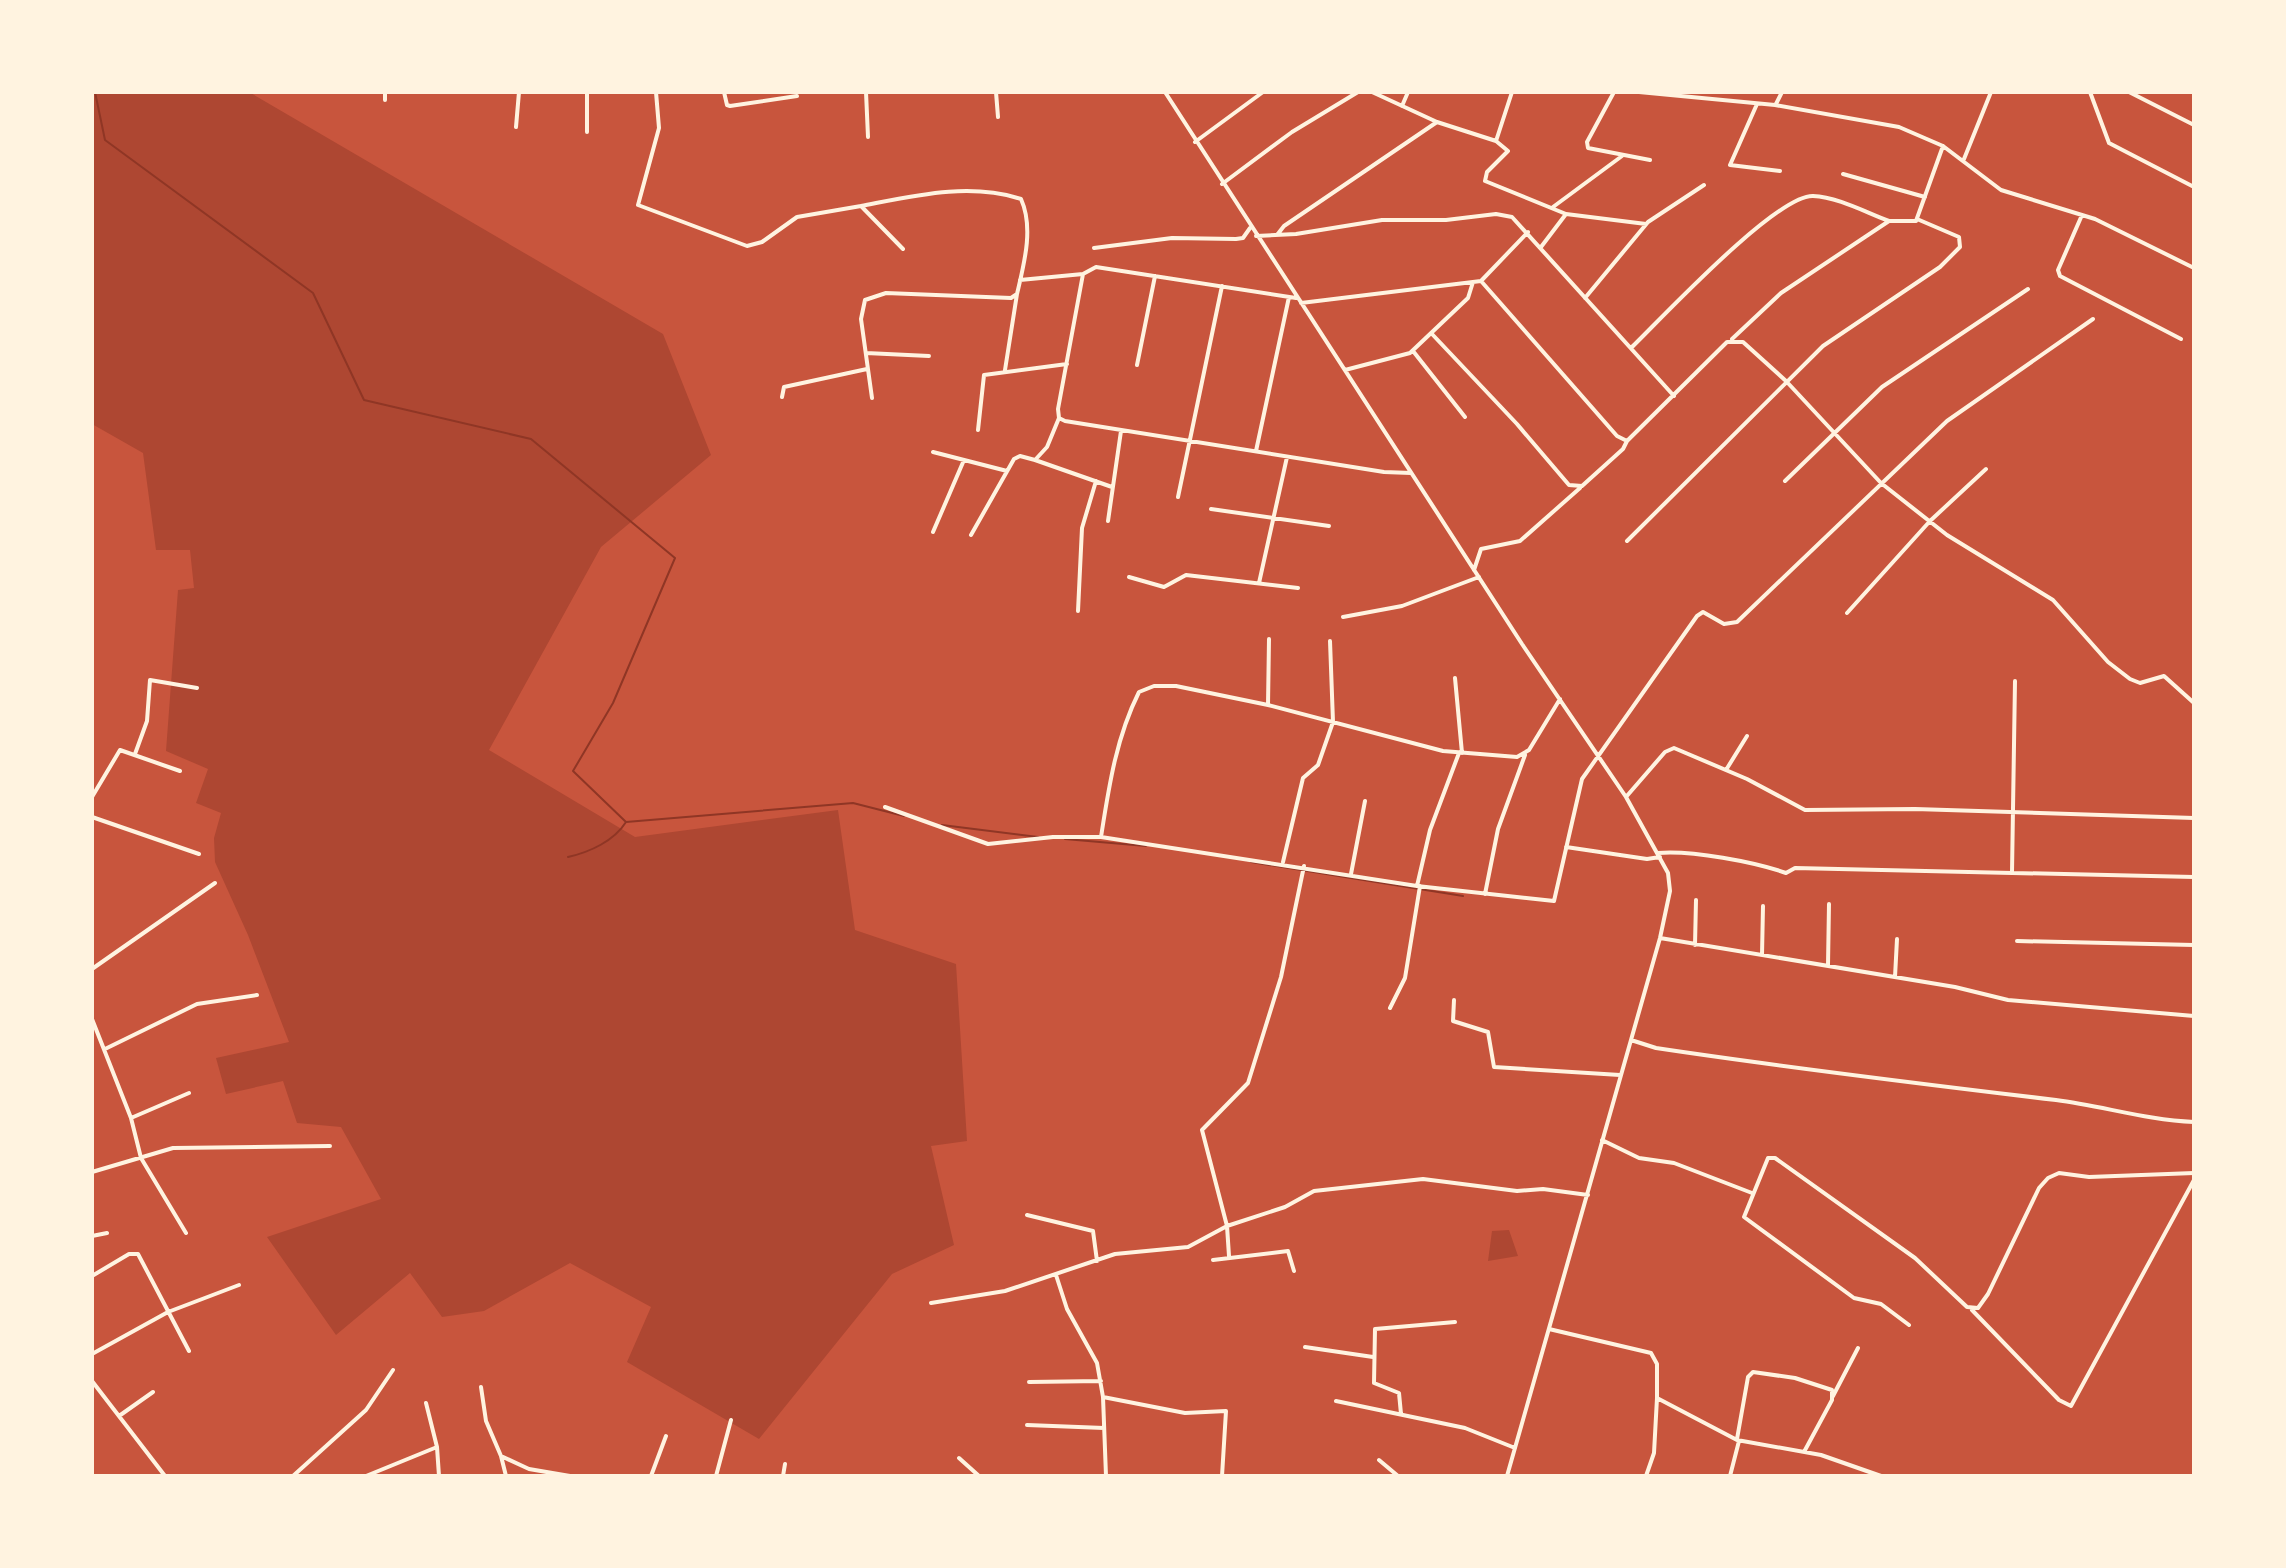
<svg xmlns="http://www.w3.org/2000/svg" width="2286" height="1568" viewBox="0 0 2286 1568" font-family="Figtree,sans-serif">
<rect width="100%" height="100%" fill="#c8553d"/>
<path fill="#ae4732" d="M92,92H249L663,334L711,455L601,547L489,750L635,837L838,810L855,930L956,964L967,1141L931,1146L954,1245L892,1274L759,1439L627,1362L651,1307L570,1263L484,1311L442,1317L410,1273L336,1335L267,1237L381,1199L341,1127L297,1123L283,1081L226,1094L216,1058L289,1042L248,935L215,862L214,838L221,813L196,803L208,769L166,751L178,590L194,588L190,550H156L143,453L92,424Z
M1509,1230L1518,1256L1488,1261L1492,1231Z"/>
<g fill="none" stroke-linecap="round" stroke-linejoin="round">
<path stroke="#8f3625" stroke-width="2" d="M95,92L105,140L313,293L364,400L531,439L675,558L613,703L573,771L626,822L853,803L904,816
M942,825L1038,837
M1065,839L1146,846
M568,857C590,852 614,841 626,822
M1251,862L1463,896"/>
<path stroke="#fff3e0" stroke-width="4" d="M385,92V100
M587,92V132
M656,92L659,128L638,205L747,246L762,242L797,217L861,206L903,249
M724,92L727,105L730,106L797,96
M866,92L868,137
M996,92L998,117
M1165,92L1522,644L1626,797L1668,873L1670,891L1660,938L1507,1476
M1372,92L1437,122L1496,141L1512,92
M1614,92L1587,142L1588,148L1650,160
M1639,92L1775,105L1899,127L1943,146L2001,190L2095,219L2194,268
M2090,92L2109,143L2194,187
M2129,92L2194,125
M1757,104L1730,165L1780,171
M1776,104L1782,92
M1402,106L1408,92
M516,127L519,92
M1496,141L1508,151L1487,172L1485,181L1566,214L1541,247
M1195,142L1263,92
M1964,159L1991,92
M1843,174L1925,197
M1222,184L1292,132L1358,92
M861,206C913,196 969,182 1021,199C1034,228 1024,264 1017,294L1011,298L886,293L865,300L861,319L872,398
M1553,207L1622,156
M1566,214L1646,224
M2082,215L2058,270L2060,276L2181,339
M1277,235L1284,226L1437,122
M1256,236L1296,234L1382,220H1446L1496,214L1512,217L1674,396
M1094,248L1172,238L1236,239L1243,238L1250,228
M1083,274L1096,267L1296,298
M1020,280L1083,274L1058,409L1059,418L1065,421L1384,472L1411,473
M1481,281L1617,436L1627,441L1727,342H1743L1786,381L1881,483L1947,535L2053,600L2108,662L2130,679L2140,683L2164,676L2194,703
M1585,298L1648,222L1704,185
M1301,303L1481,281L1528,232
M1432,334L1517,424L1569,485L1582,486L1623,449L1627,441
M1732,339L1781,293L1889,221H1916L1943,146
M1631,348C1661,319 1776,195 1813,196C1838,197 1867,213 1889,221
M1413,351L1465,417
M866,353L929,356
M1137,365L1155,276
M1005,370L1017,294
M1345,370L1410,353L1468,298L1473,282
M782,397L784,387L867,369
M978,430L984,375L1067,364
M1256,451L1289,297
M933,452L1007,471
M1035,460L1112,487
M1785,481L1882,387L2028,289
M1178,497L1222,286
M1211,509L1329,526
M1108,521L1121,431
M933,532L964,460
M971,535L1014,459L1020,456L1035,460L1047,447L1059,418
M1627,541L1823,346L1940,267L1960,247L1959,237L1917,219
M1474,570L1481,549L1520,541L1580,488
M1129,577L1164,587L1186,575L1298,588
M1259,583L1287,457
M1078,611L1082,528L1096,481
M1847,613L1930,521L1986,469
M1343,617L1402,606L1479,577
M1455,678L1462,753
M1268,705L1269,639
M135,754L147,721L150,680L197,688
M1726,770L1747,736
M92,797L120,750L180,771
M1626,797L1665,752L1674,748L1747,779L1805,810L1915,809L2194,818
M885,807L988,844L1053,837H1101L1417,886L1554,901L1582,779L1697,616L1703,612L1724,624L1737,622L1947,421L2093,319
M92,817L199,854
M1101,837C1109,786 1116,738 1139,692L1154,686H1176L1268,705L1443,751L1517,757L1529,750L1560,699
M1566,847L1647,859L1660,857
M1658,853C1691,850 1755,862 1786,873L1795,868L2194,877
M1283,862L1303,778L1318,765L1333,722L1330,641
M2012,873L2015,681
M1351,874L1365,801
M1417,886L1430,830L1459,753
M1485,894L1498,829L1525,755
M1660,938L1955,987L2008,1000L2194,1016
M2017,941L2194,945
M1695,945L1696,900
M1762,955L1763,906
M1828,965L1829,904
M92,969L215,883
M1895,977L1897,939
M1454,1000L1453,1021L1488,1032L1494,1067L1620,1075
M1390,1008L1405,978L1420,886
M92,1019L131,1118L141,1158L186,1233
M1631,1040L1656,1048C1789,1068 1922,1084 2056,1100C2103,1106 2146,1120 2194,1122
M105,1049L197,1004L257,995
M131,1118L189,1093
M1602,1140L1639,1158L1674,1163L1752,1193
M92,1172L173,1148L330,1146
M1027,1215L1093,1231L1097,1261
M92,1236L107,1233
M1229,1256L1227,1226L1202,1130L1248,1083L1281,977L1304,866
M1213,1260L1288,1251L1294,1271
M1056,1275L1067,1309L1097,1363L1103,1397L1106,1476
M92,1276L129,1254H138L189,1351
M931,1303L1005,1291L1115,1254L1188,1247L1227,1226L1285,1207L1314,1191L1423,1179L1517,1191L1543,1189L1588,1195
M1972,1310L2059,1400L2071,1406L2194,1180
M1909,1325L1881,1304L1854,1298L1744,1217L1768,1158H1775L1915,1258L1967,1307L1978,1308L1988,1294L2039,1188L2048,1178L2059,1173L2089,1177L2194,1173
M1549,1329L1651,1353L1657,1364V1398L1737,1440L1821,1455L1881,1476
M1305,1347L1373,1357
M92,1354L168,1312L239,1285
M92,1381L165,1476
M1029,1382L1101,1381
M481,1387L486,1421L501,1456L529,1469L570,1476
M1833,1396L1858,1348
M1103,1397L1185,1413L1226,1411L1222,1476
M1336,1401L1465,1428L1515,1448
M426,1403L437,1447
M1401,1414L1399,1393L1374,1383L1375,1329L1455,1322
M119,1416L153,1392
M1027,1425L1104,1428
M1737,1439L1748,1377L1753,1372L1795,1378L1832,1390V1400L1804,1452
M501,1456L506,1476
M959,1458L979,1476
M1379,1460L1398,1476
M293,1476L366,1410L393,1370
M366,1476L437,1447L439,1476
M651,1476L666,1436
M716,1476L731,1420
M783,1476L785,1464
M1646,1476L1654,1453L1657,1398
M1730,1476L1739,1441"/>
</g>
<rect width="2286" height="1568" fill="none" stroke="#fff3e0" stroke-width="188"/>
</svg>
